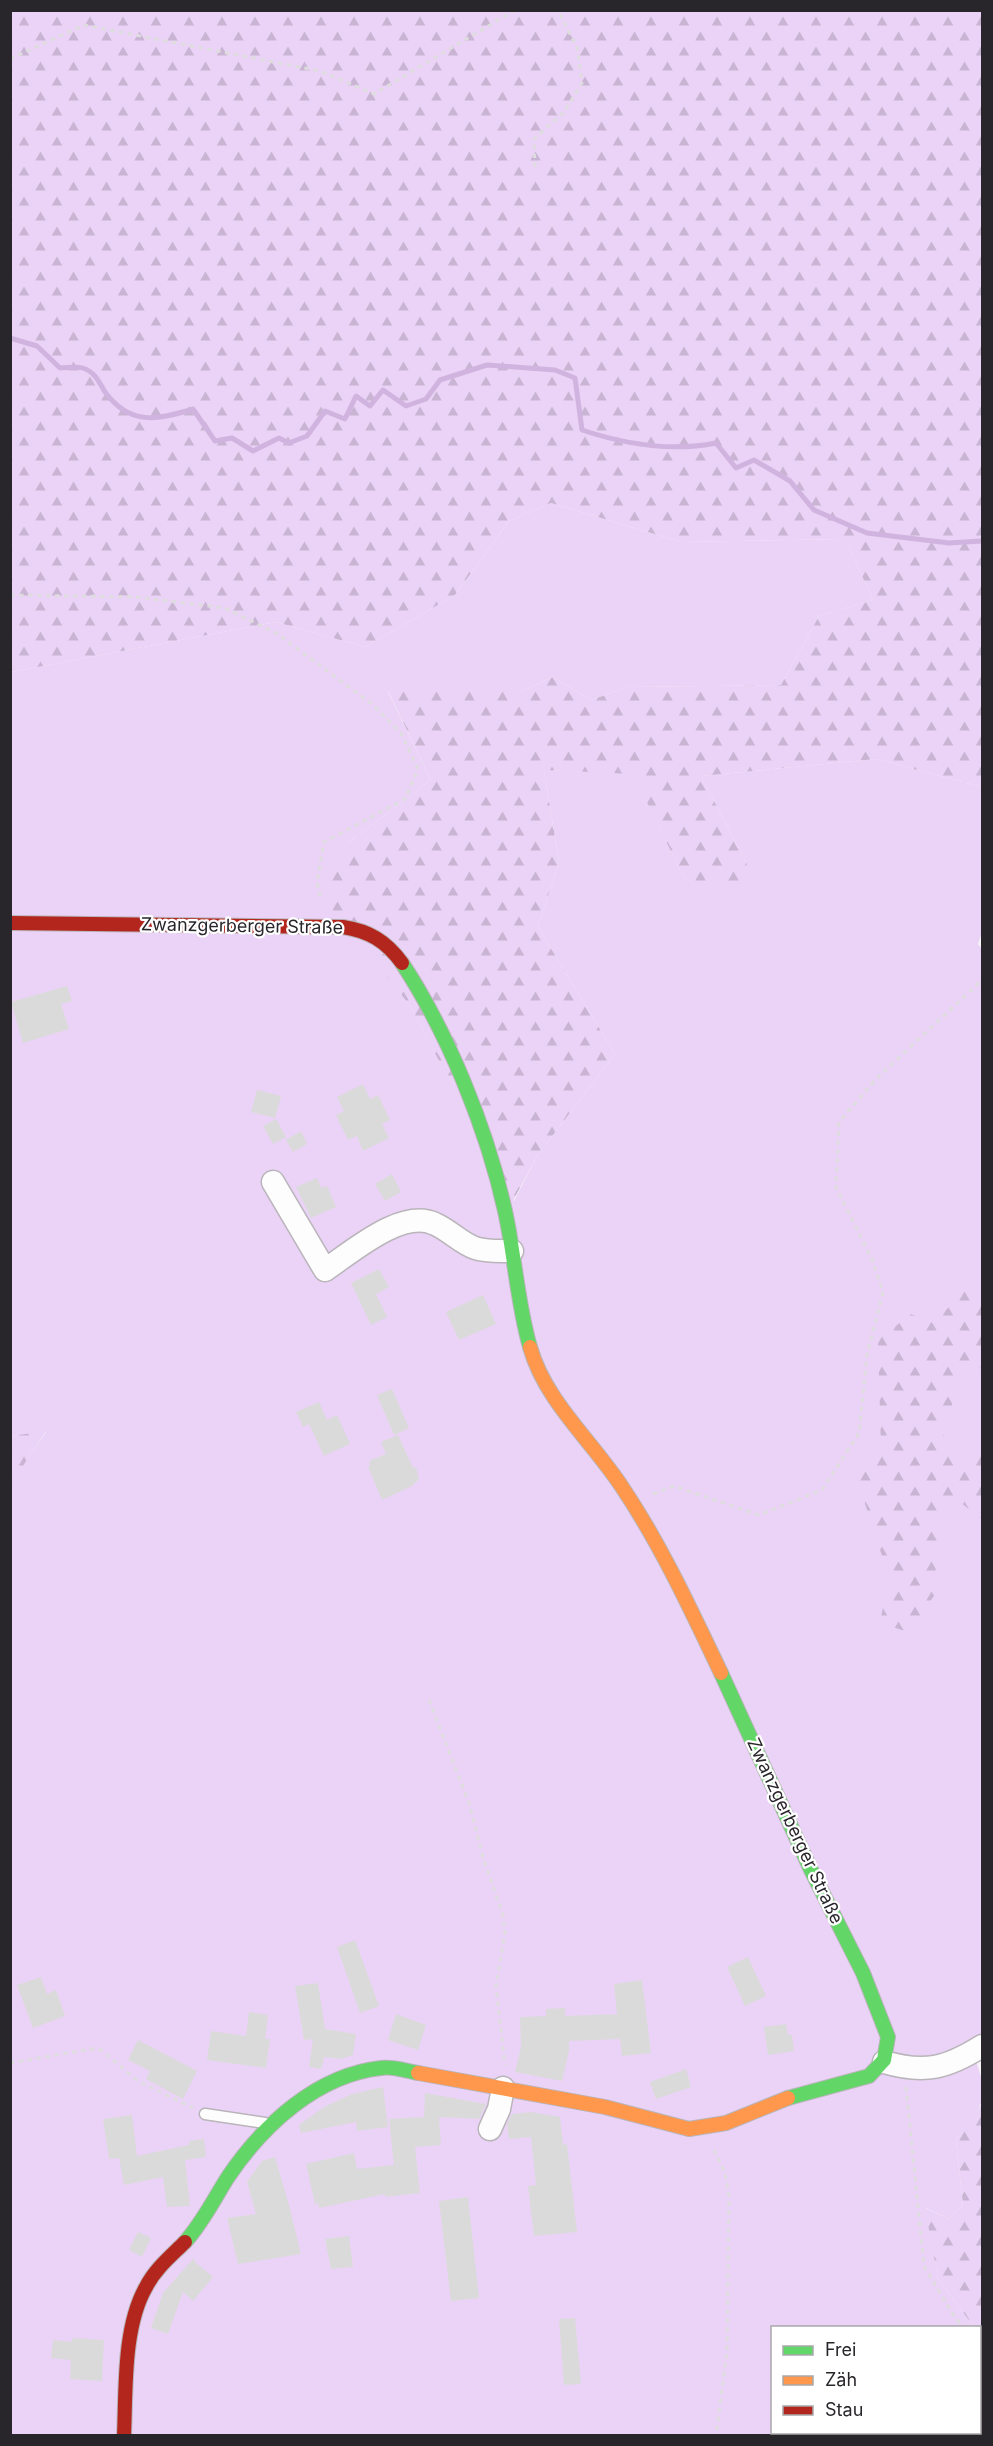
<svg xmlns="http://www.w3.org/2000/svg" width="993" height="2446" viewBox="0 0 993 2446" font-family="Inter,sans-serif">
<defs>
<pattern id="forest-firs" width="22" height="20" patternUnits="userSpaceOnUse" patternTransform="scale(1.5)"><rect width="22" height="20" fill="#ead3f6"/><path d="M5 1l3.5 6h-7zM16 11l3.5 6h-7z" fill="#c9b5d3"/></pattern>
</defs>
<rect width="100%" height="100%" fill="#f7f3f9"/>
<path fill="#ead3f6" d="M551,503L681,542L845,539L873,600L819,616L781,685L628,687L591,700L553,677L521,692H388L431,780L348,843L409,1004L514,1201L537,1156L615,1054L538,927L559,862L544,770L633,773L686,882L747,864L701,776L876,759L982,787V932L978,944L982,949V2056L976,2061C991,2103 980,2107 956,2140L963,2205L949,2219L926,2208L938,2279L974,2327L772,2328V2432H980V2335L982,2339V2435L11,2436L10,1484L46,1432L11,1436V672L276,622L365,647L455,595L509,521Z"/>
<path fill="url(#forest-firs)" d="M11,11H982V787L876,759L701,776L747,864L737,888L686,882L633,774L544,770L559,862L538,927L615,1054L537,1156L513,1201L409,1004L333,912L326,872L348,843L431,780L388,691L521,692L553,677L591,700L628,687L781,685L819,616L873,600L845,539L681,542L551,503L509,521L455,595L365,647L276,622L11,672Z
M982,1289V1367L961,1380L942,1433L961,1458L982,1445V1519L961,1503L939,1518L934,1596L908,1632L880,1623L889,1577L855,1473L881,1449L878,1340L911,1314L933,1323L964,1292Z
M46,1431L11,1484V1436Z
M982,2104V2339L980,2335V2328L974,2327L938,2279L925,2208L949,2219L963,2205L956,2140Z"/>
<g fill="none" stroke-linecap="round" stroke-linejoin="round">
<path stroke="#d0b4df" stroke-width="5" d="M10,338L37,346L60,368C67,368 77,366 83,368C95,372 99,382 105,392C130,426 157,420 193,409L215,441L232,438L253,451L279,438L289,443L307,436L325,411L345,419L356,396L370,406L383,390L406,406L426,399L440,380L487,365L555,370L575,378L582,430C624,444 671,452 716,443L736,468L754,460L790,481L814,510L867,533L949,543L982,541"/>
</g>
<path fill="#dbdadb" d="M67,986L72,1001L61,1004L69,1029L23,1043L11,1002Z
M363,1084L370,1099L378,1095L390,1120L382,1124L389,1138L363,1151L357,1136L348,1140L336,1115L344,1111L337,1097Z
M257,1090L281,1096L275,1118L251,1112Z
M276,1119L286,1137L273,1144L263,1126Z
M301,1131L307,1144L293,1152L286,1140Z
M392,1174L401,1192L385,1201L375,1184Z
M317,1178L321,1188L327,1186L336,1207L311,1218L296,1187Z
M379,1269L389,1287L376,1294L387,1317L371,1325L351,1283Z
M483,1295L496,1324L459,1340L446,1312Z
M392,1389L409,1428L394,1435L377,1395Z
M319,1402L327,1420L337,1415L350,1444L324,1456L309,1424L303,1427L296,1412Z
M398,1435L413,1468L416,1467L419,1479L412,1486L382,1500L368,1467L370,1466L369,1461L386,1454L381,1442Z
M355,1940L379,2006L360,2013L337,1947Z
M748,1957L766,1996L745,2006L727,1967Z
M41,1977L47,1994L56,1990L65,2016L33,2028L17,1985Z
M642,1980L651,2053L622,2056L620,2039L569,2041V2051L562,2081L515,2072L521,2047L520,2017L546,2016V2009L565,2008V2016L617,2014L614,1984Z
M318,1983L325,2029L356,2034L353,2055L341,2059L324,2057L322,2067L320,2069L309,2067L313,2039L304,2040L295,1986Z
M249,2012L268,2015L265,2039H270L266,2068L207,2060L211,2031L246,2036Z
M396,2014L426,2025L418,2050L388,2040Z
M786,2024L788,2035H792L794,2051L768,2055L764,2027Z
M138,2040L197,2071L183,2099L146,2079L150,2071L128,2060Z
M686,2069L691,2087L656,2099L650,2082Z
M383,2087L388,2127L357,2131L356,2122L301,2133L299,2125L324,2107L352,2094Z
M425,2093L486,2104L479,2119L439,2117L441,2145L415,2147L420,2193L385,2197V2194L319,2208L318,2203L315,2204L306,2164L354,2153L357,2169L394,2165L389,2119L424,2117Z
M531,2112L560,2117L563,2145L567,2144L577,2232L534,2236L528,2186L536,2185L531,2137L509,2139L507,2124L512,2114Z
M132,2115L137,2156L189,2145V2141L204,2139L206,2157L185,2160L190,2206L167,2207L163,2177L124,2185L119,2158L109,2159L103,2119Z
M275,2157L289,2205L301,2254L238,2264L227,2218L256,2214L247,2182L262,2161Z
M468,2197L479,2298L451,2301L439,2201Z
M138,2232L151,2238L142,2257L129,2250Z
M349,2236L353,2267L331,2269L325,2239Z
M194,2258L195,2262L213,2277L193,2301L183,2292L168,2334L151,2328L163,2293Z
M575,2318L581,2384L564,2385L559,2319Z
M72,2338L104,2340L102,2381L70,2379L71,2360L51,2358L53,2340L72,2342Z"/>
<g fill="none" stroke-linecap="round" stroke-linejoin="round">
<g stroke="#b9b5ba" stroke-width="13">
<path id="lane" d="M205,2114L265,2123"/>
</g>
<g stroke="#b9b5ba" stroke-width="25">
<path id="street" d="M273,1182L325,1270C352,1252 402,1208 435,1224C449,1230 461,1243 475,1248C487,1252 499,1251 512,1251
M884,2062C925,2074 947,2068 982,2046
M490,2129L499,2109L503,2088"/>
</g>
<g stroke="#b9b5ba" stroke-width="16">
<path id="fast" d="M402,963C448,1033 487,1129 505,1211C515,1256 517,1302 530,1347
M721,1673L811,1870L863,1973L888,2037L884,2060L869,2076L788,2098
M185,2242C203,2222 214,2199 228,2177C263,2125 317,2075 381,2068C393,2066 406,2071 418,2073"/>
</g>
<g stroke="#b9b5ba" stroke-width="16">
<path id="slow" d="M530,1347C545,1401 592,1441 622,1487C661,1545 691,1610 721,1673
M418,2073L605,2107L689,2129L726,2123L788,2098"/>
</g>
<g stroke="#b9b5ba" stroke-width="16">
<path id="jam" d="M10,923L343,927C369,931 386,941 402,963
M124,2436C126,2390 123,2327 146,2287C155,2269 171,2256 185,2242"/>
</g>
<path stroke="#dedcde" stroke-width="3" stroke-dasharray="4.5 4.5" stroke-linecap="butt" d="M10,59L84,25L320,71L374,94L515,10
M535,167L534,139L564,112L582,83L577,48L558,10
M10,595L136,597L225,608L276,633L372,704L401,733L418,769L405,799L324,842L317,882L321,901
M653,1494L674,1486L759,1515L822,1490L859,1433L867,1355L883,1292L872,1259L836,1187L839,1122L876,1079L982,980
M429,1700L469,1803L483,1857L503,1915L505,1932L496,1986L505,2065
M10,2063L91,2049L101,2050L138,2081L193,2108
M906,2087L924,2266L954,2316L964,2328
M714,2150L725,2173L729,2196L727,2351L716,2436
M980,2345L982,2349"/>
<use href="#lane" stroke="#fefdfe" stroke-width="10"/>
<use href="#street" stroke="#fefdfe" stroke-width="22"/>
<use href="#fast" stroke="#63d668" stroke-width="14"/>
<use href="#slow" stroke="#ff974d" stroke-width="14"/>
<use href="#jam" stroke="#b3261e" stroke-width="14"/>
</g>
<g text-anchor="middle" stroke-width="4.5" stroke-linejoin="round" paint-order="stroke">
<g font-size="18" fill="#29262b" stroke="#fff">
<text transform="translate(242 926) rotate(1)" y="6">Zwanzgerberger Straße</text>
<text transform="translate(795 1831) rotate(65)" y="6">Zwanzgerberger Straße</text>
</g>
</g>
<rect width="993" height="2446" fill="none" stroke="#29262b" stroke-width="24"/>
<rect x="771" y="2326" width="210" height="108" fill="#ffffff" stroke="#a9a8aa" stroke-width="1.5"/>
<rect x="783" y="2346" width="30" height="9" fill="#63d668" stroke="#a9a8aa" stroke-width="1.5"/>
<text x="825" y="2356" font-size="18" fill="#29262b">Frei</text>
<rect x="783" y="2376" width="30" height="9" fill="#ff974d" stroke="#a9a8aa" stroke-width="1.5"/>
<text x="825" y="2386" font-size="18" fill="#29262b">Zäh</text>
<rect x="783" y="2406" width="30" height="9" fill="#b3261e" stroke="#a9a8aa" stroke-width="1.5"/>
<text x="825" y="2416" font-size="18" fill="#29262b">Stau</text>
</svg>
